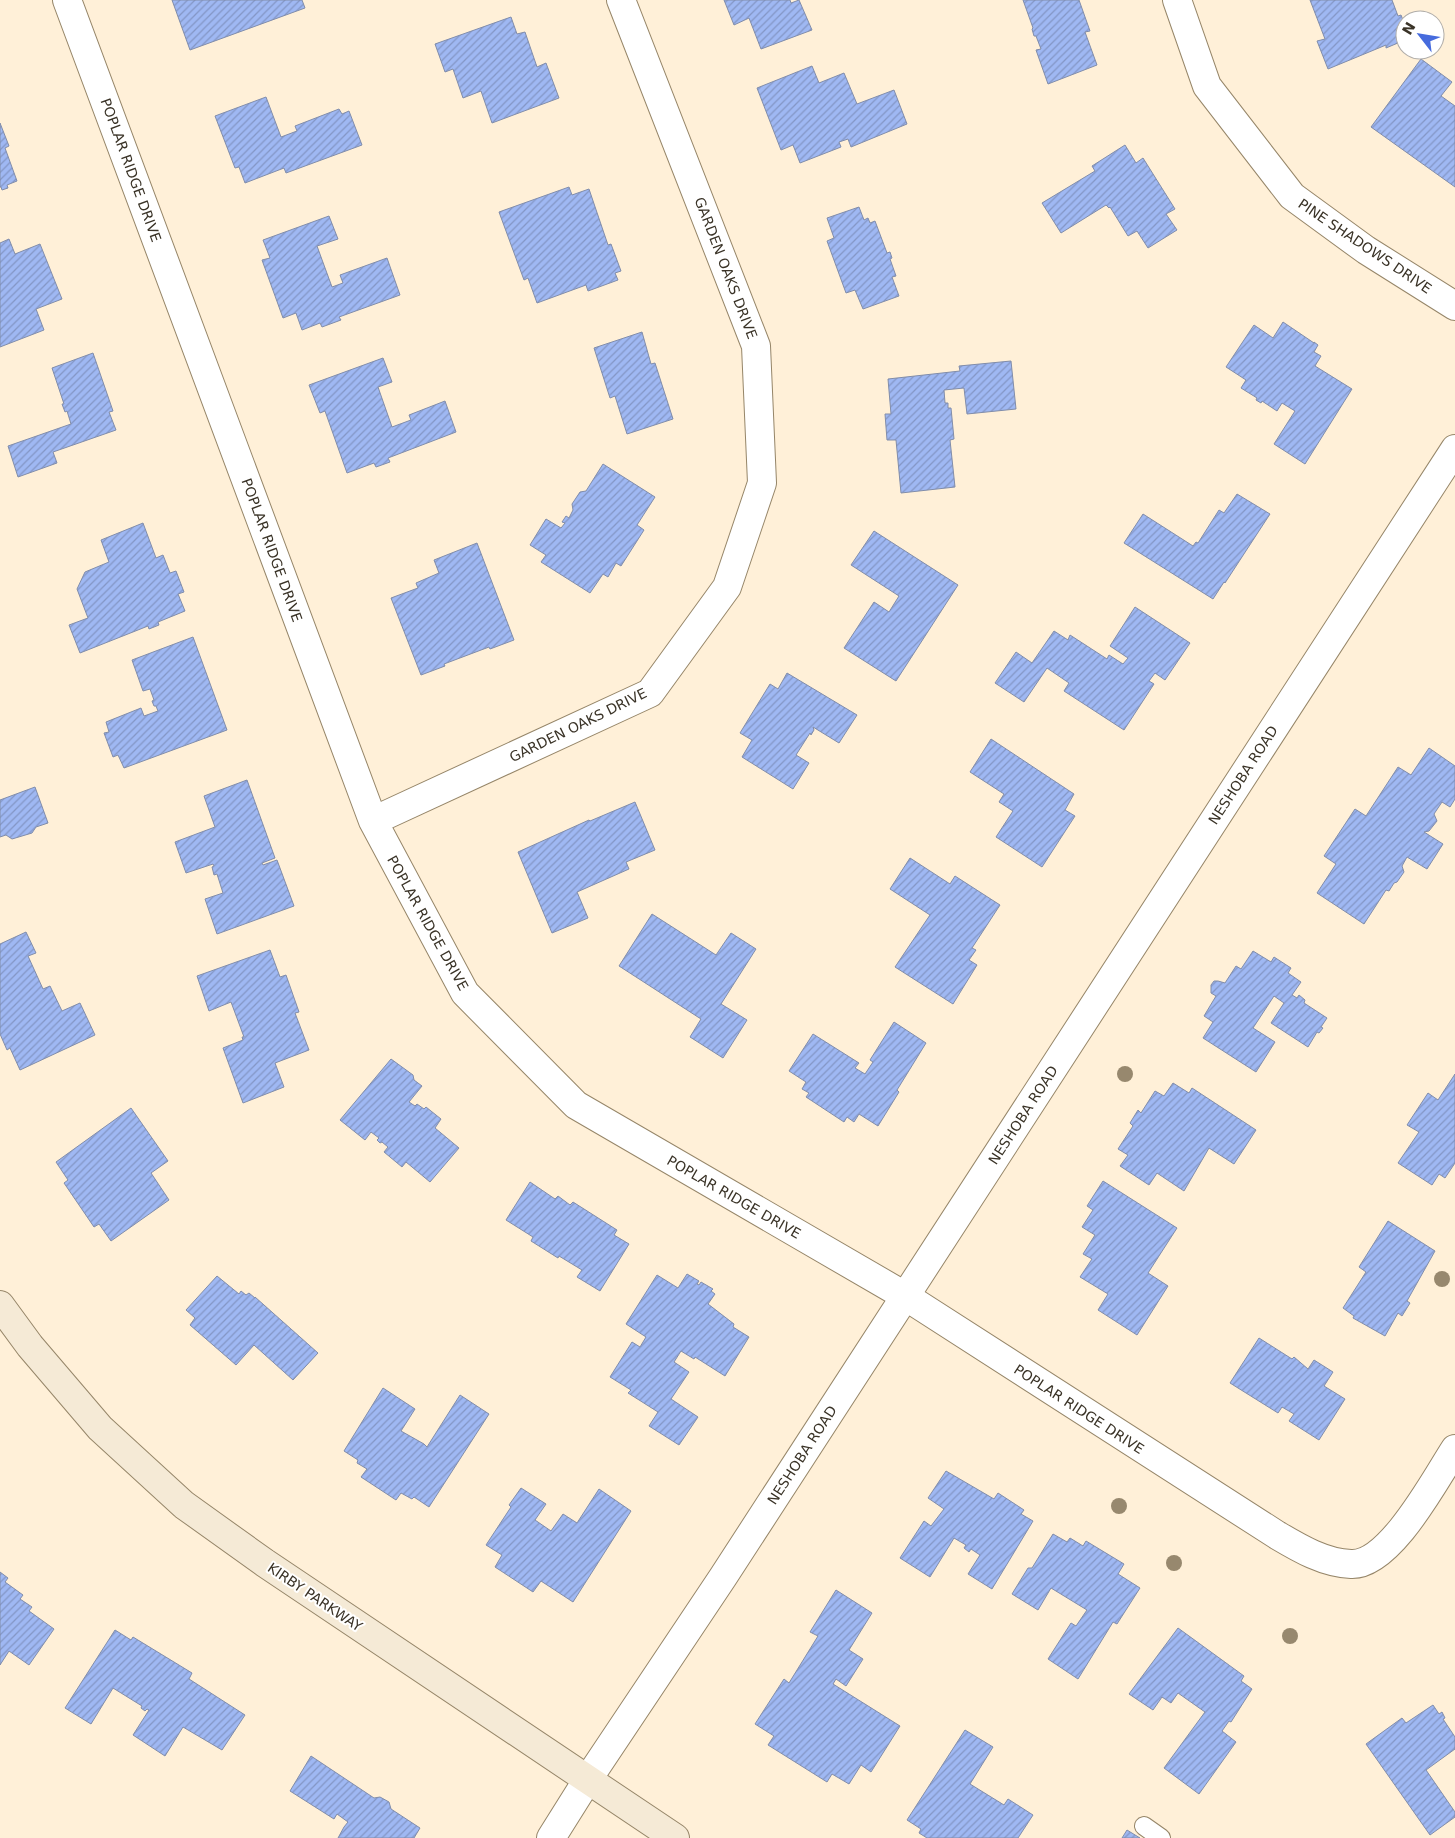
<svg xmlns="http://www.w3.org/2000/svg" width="1455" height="1838" viewBox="0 0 1455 1838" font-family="'DejaVu Sans',sans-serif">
<defs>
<pattern id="building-hatch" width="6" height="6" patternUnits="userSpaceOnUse" patternTransform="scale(1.25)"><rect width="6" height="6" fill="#9fb8f3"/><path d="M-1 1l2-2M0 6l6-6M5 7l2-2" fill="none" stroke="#8396c5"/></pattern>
</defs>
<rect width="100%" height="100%" fill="#fff0d8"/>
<path fill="url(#building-hatch)" stroke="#818daa" d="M172,0H302L305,8L190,50Z
M724,0H790L791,3L799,0L812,30L761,49L749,18L734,25Z
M1023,0H1079L1090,31L1085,32L1097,65L1048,84L1036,50L1041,49L1036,36H1034L1032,29L1033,28Z
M1310,0H1392L1398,16L1401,15L1405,25V40L1386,48V45L1328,69L1317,41L1325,39Z
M511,17L517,34L525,32L537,67L546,63L559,98L492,123L481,91L463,98L453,69L445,72L435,44Z
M1421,59L1452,82L1441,96L1455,106V187L1371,127Z
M812,66L819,83L844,73L857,104L894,90L907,124L851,147L848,139L839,142L841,147L800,163L793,145L781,150L757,88Z
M266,97L281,137L297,131L295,126L339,109L342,114L349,111L362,145L286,173L284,168L245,183L239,167L235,168L215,116Z
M0,123L9,146L5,148L17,181L7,185L8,188L2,190L1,187H0Z
M1125,145L1136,163L1143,158L1175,209L1166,214L1177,230L1148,248L1137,231L1128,236L1110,207L1109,208L1106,205L1061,233L1042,203L1095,171L1092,166Z
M569,187L572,195L589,189L608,245L611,244L621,271L615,273L618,280L588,291L586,285L537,303L528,278L524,280L499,212Z
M859,207L864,220L868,218L870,223L875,221L887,253L890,252L892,258L890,259L896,276L892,277L899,296L863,309L855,290L846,293L827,241L834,238L827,218Z
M329,216L338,239L317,246L332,287L343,283L340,275L387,258L400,295L339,317L341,320L322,327L320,323L302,330L296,313L283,318L262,260L270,258L263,240Z
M9,239L15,254L40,244L62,299L36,309L44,330L0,347V243Z
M1283,322L1314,343V342L1318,345L1314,352L1321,356L1315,366L1352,389L1305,464L1274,444L1295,411L1282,403L1277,411L1262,401L1261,403L1256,400L1257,398L1241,388L1246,380L1226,367L1254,325L1273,338Z
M642,332L651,364L655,363L673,419L627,434L615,396L610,398L594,348Z
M93,353L113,411L109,412L116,430L53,452L57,463L18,477L8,446L71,424L67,411L65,412L62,404H64L52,368Z
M383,358L392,382L378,387L392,427L411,420L409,415L445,401L456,432L388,458L390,462L376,467L374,463L347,473L325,411L320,413L309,385Z
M1011,361L1016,409L967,414L964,388L944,390L945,403H948V408H951L954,439L950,440L955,487L901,493L896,440H887L885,414H891L888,379L960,371L959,366Z
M603,464L655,497L637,525L644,530L621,566L616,563L608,577L603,574L590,593L541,562L546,555L530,545L546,519L561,528L565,523L562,522L566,516L569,518L573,510L572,504L580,492L586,491Z
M1237,494L1270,514L1225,583L1224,582L1213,599L1124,543L1143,514L1193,546L1196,542L1198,543L1219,510L1224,513Z
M143,523L156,558L163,555L170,573L176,571L184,592L178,594L185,611L158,622L159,625L149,629L148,626L80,653L69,625L88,618L77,589L85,572L109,562L101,540Z
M874,531L958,585L896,681L844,648L874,602L889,612L899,596L851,565Z
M477,543L514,640L490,649L489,647L444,664L445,666L421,675L391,598L418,588L416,583L439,573L434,560Z
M1135,607L1190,643L1165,680L1155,673L1149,681L1154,684L1124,730L1064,691L1069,683L1047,668L1024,702L995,683L1016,652L1032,663L1054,631L1068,640L1070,635L1107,659L1109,655L1123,664L1128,658L1110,646Z
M193,637L227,730L124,768L118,755L113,757L104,733L109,732L106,722L141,708L144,716L158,711L156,706H154L152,701L154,700L150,689L143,691L132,660Z
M787,673L857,715L839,743L813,727L814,730L811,735L810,733L796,755L809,763L793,789L742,757L752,740L740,733L770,684L778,689Z
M991,739L1074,794L1065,810L1075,816L1042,867L996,837L1013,811L999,802L1004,794L970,772Z
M1429,748L1455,766V799L1450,807L1442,802L1434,814L1437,821L1429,831L1424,832L1443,844L1427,869L1407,857L1402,866L1404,872L1397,882L1394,883L1389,891L1386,890L1364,924L1317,893L1336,864L1324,856L1355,809L1366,816L1398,767L1411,775Z
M247,780L275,858L262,863L263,865L277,860L294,906L217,934L205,899L223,893L217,874L214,875L212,867L214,866L213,864L186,873L175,842L215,827L204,796Z
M35,787L48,823L36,827L32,833L12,839L6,835L0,837V800Z
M635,802L655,850L626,862L629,869L577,892L588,918L552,933L518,852L589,820L590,821Z
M910,858L950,884L955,876L1000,905L972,948L976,950L969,960L977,965L953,1004L895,967L930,915L890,889Z
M652,914L716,955L731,933L756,949L721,1004L747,1020L723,1058L690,1037L701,1019L619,966Z
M26,932L36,953L28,956L43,989L50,986L62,1011L80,1003L95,1035L20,1070L10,1048L7,1050L0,1034V944Z
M270,950L280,977L286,975L299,1012L295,1013L309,1050L275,1063L284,1087L243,1103L223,1048L243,1040L242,1037H244L231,1002L209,1011L197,976Z
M1253,951L1271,962L1274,957L1291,968L1288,973L1301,982L1292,995L1297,998L1299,995L1305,1000L1304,1003L1327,1018L1321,1027L1323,1028L1319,1033L1317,1032L1308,1047L1271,1023L1284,1003L1274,996L1253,1028L1275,1042L1256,1072L1203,1038L1213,1022L1204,1016L1216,996L1211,993V985L1214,981H1218L1225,983L1236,966L1241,969Z
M894,1022L926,1043L897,1090L899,1092L878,1126L859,1114L854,1122L847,1117L844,1122L806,1097L809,1093L802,1089L806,1082L789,1071L813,1034L859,1063L855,1068L865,1074L873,1062L870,1060Z
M391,1059L413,1075L414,1080L422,1086L409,1102L415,1106L417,1104L424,1109L426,1107L441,1119L435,1128L459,1148L430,1182L406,1162L402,1167L384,1152L388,1147L382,1142L380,1143L377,1140L379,1138L371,1132L365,1140L340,1120Z
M1455,1074V1163L1445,1178L1439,1174L1432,1185L1398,1163L1419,1132L1407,1125L1428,1093L1438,1100Z
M1173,1083L1189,1093L1192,1088L1256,1130L1234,1164L1209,1148L1184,1191L1157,1173L1149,1185L1120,1166L1128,1155L1118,1149L1133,1126L1130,1123L1138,1110L1141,1113L1155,1091L1164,1096Z
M131,1108L168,1161L151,1173L169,1200L111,1241L99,1224L94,1227L64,1183L68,1180L56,1162Z
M1103,1181L1177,1228L1148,1273L1168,1286L1137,1335L1098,1310L1108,1294L1080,1277L1092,1259L1083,1254L1095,1235L1082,1227L1093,1210L1087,1206Z
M530,1182L555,1199L558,1196L570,1205L573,1202L617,1230L614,1235L629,1244L600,1291L577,1277L582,1270L559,1256L558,1258L531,1241L533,1237L506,1220Z
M1388,1221L1435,1251L1407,1301L1410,1303L1402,1316L1398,1313L1385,1336L1353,1318L1354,1316L1343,1308L1366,1272L1359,1267Z
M687,1274L699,1281L697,1284L699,1285L701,1282L713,1289L711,1291L715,1294L708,1304L734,1324L733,1327L749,1337L725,1376L695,1357L694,1359L681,1351L674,1362L689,1372L671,1399L698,1417L679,1445L649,1426L658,1412L628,1393L631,1390L610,1377L632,1342L640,1347L646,1337L626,1324L657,1275L678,1288Z
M217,1276L239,1294L241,1291L246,1295L249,1293L255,1298V1297L318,1353L293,1380L254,1345L236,1365L190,1325L195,1318L186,1310Z
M1259,1338L1292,1359L1294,1357L1308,1369L1314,1360L1333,1372L1324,1386L1345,1399L1319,1440L1289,1421L1294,1414L1282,1407L1278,1413L1230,1383Z
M383,1388L415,1409L401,1431L424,1444L427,1447L460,1395L489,1414L429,1507L414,1497L412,1499L401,1493L396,1500L361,1477L367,1469L357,1463L358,1460L344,1451Z
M946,1471L994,1499L998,1493L1024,1510L1021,1514L1033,1521L992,1589L968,1574L980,1555L971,1549L969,1552L964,1548L966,1545L954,1538L930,1577L900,1558L924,1521L931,1526L944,1509L928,1498Z
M521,1488L546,1504L535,1520L551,1531L563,1514L577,1523L599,1489L631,1511L573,1602L541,1581L533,1592L495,1567L502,1555L486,1545L511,1507L509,1505Z
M1053,1534L1067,1542L1070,1538L1083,1546L1086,1541L1124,1564L1118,1574L1140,1588L1117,1624L1113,1622L1078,1679L1048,1659L1071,1623L1076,1626L1087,1610L1051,1588L1038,1610L1012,1594L1028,1568H1032Z
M0,1572L8,1578L5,1582L23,1595L20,1599L32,1607L29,1611L54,1629L29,1665L9,1651L0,1665Z
M836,1590L872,1613L849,1650L863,1659L846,1686L836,1679L833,1684L900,1726L871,1772L861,1765L849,1784L832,1774L827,1782L768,1745L774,1736L755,1724L784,1679L789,1683L818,1636L810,1632Z
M1178,1628L1244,1676L1241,1681L1252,1689L1231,1722L1229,1721L1222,1731L1236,1742L1199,1794L1164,1768L1205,1712L1178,1693L1171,1703L1162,1697L1153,1710L1129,1694Z
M115,1630L131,1640L133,1637L192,1673L189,1679L245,1715L222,1750L183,1727L165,1756L133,1735L149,1710L147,1709L145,1711L141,1708L142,1706L113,1688L91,1724L65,1708Z
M1433,1705L1439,1714L1442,1712L1445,1718L1443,1719L1455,1737V1749L1426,1770L1455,1812V1817L1430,1835L1366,1744L1402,1718L1406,1723Z
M965,1730L993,1747L970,1784L1004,1805L1008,1799L1033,1815L1018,1838H927L919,1833L921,1829L907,1820Z
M311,1756L374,1798L380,1797L389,1802L391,1809L420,1828L414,1838H338L344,1827L348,1822L337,1814L334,1819L290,1791Z
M1127,1830L1140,1838H1122Z"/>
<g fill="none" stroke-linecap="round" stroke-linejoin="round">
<g stroke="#968669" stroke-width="20">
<path id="service" d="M1144,1826L1161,1838"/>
</g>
<g stroke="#968669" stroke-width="30">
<path id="minor" d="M67,0L373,821L465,993L576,1105L905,1296L1277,1535C1299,1548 1324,1563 1351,1564C1390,1566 1436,1478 1455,1449
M1177,0L1207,86L1292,196L1366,250L1455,306
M373,821L650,693L727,587L762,483L756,346L621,0
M551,1838L588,1779"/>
</g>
<g stroke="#968669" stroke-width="30">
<path id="tertiary" d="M588,1779L723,1577L1455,449"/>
</g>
<g stroke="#968669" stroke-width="30">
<path id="secondary" d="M0,1305L30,1346L100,1428L184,1505L265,1563L675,1838"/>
</g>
<use href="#service" stroke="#fff" stroke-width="18"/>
<use href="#minor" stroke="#fff" stroke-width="28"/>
<use href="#tertiary" stroke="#fff" stroke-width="28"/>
<use href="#secondary" stroke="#f5ead6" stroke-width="28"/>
</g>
<g fill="#97886e">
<circle cx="1125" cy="1074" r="8"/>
<circle cx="1442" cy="1279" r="8"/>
<circle cx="1119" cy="1506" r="8"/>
<circle cx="1174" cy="1563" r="8"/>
<circle cx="1290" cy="1636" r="8"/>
</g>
<g text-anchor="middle" stroke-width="4" stroke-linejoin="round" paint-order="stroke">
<g font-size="14" fill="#3a3327" stroke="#fff">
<text transform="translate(131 170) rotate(70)" y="5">POPLAR RIDGE DRIVE</text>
<text transform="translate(1365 246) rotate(34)" y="5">PINE SHADOWS DRIVE</text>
<text transform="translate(726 268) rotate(69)" y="5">GARDEN OAKS DRIVE</text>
<text transform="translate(272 550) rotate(70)" y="5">POPLAR RIDGE DRIVE</text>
<text transform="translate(578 725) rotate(-26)" y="5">GARDEN OAKS DRIVE</text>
<text transform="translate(1243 775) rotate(-57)" y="5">NESHOBA ROAD</text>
<text transform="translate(428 923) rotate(61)" y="5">POPLAR RIDGE DRIVE</text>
<text transform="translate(1023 1115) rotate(-57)" y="5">NESHOBA ROAD</text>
<text transform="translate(734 1197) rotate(30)" y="5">POPLAR RIDGE DRIVE</text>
<text transform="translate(1079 1409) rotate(33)" y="5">POPLAR RIDGE DRIVE</text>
<text transform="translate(802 1455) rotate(-57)" y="5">NESHOBA ROAD</text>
<text transform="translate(315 1597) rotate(34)" y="5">KIRBY PARKWAY</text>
</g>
</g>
<g transform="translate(1420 35) rotate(301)"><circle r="24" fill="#ffffff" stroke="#b0ada9"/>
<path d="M0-4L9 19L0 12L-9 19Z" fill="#466bdd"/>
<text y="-8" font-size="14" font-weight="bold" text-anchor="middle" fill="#3a3327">N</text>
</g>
</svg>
